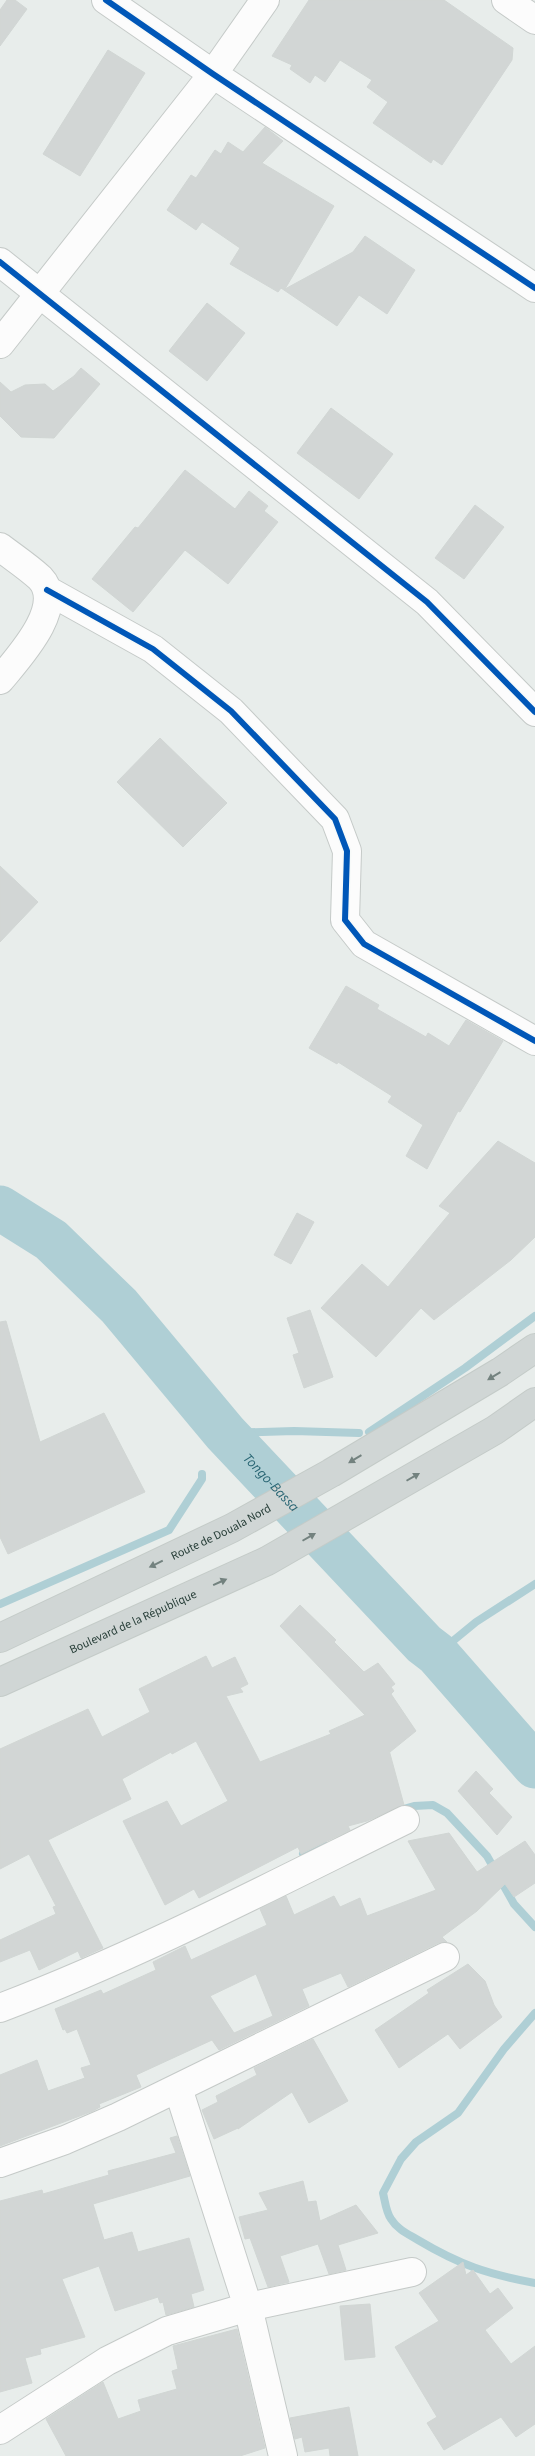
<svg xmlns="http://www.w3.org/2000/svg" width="535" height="2456" viewBox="0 0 535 2456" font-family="'Source Sans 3',sans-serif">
<rect width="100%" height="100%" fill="#e8edeb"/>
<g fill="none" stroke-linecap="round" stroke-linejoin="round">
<path stroke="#afcfd5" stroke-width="8" d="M369,1432L465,1368L535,1316
M225,1433L294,1431L359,1433
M0,1604L169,1530L202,1479V1474
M437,1654L476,1622L535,1584
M400,1810L414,1806L433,1805L447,1813L487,1856L514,1904L535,1927
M303,1854L324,1845
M535,2013L504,2049L458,2113L416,2142L401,2159L383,2193C385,2201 386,2212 391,2219C397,2229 408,2234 418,2240C460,2265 487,2274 535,2283"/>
<path stroke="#afcfd5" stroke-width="45" id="s1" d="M0,1208L51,1240L119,1306L225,1433L424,1644L437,1654L535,1766"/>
</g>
<path fill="#d2d6d5" stroke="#d1d6d4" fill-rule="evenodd" d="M7,0H15L27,9L0,46V10Z
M309,0H444L513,48L512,60L442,165L433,159L431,163L373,123L388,102L367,87L372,80L340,60L325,82L315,75L310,83L290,69L292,65L272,56Z
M108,50L145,73L80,176L43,154Z
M265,127L283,141L262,163L334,206L285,289L353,252L365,236L415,270L387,314L359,295L337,326L281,288L278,292L230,264L240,248L202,222L196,230L167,210L191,175L196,178L215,150L221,154L228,142L243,152Z
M207,303L245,333L207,381L169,351Z
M81,368L100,384L54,438L21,437L0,416V382L11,392L25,385L45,384L53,391L74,376Z
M331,408L393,454L359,499L297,453Z
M185,470L235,509L249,491L268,506L264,511L278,522L228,584L185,550L133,612L92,579L135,527L138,528Z
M475,505L504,527L464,579L435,558Z
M160,738L227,803L183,847L117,782Z
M0,866L38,902L0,942Z
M346,986L379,1005L377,1009L426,1037L428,1033L449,1046L466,1020L503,1041L460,1112L458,1111L427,1169L406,1156L423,1125L388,1102L392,1096L338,1062L337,1064L309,1048Z
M498,1141L535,1163V1237L511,1260L434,1320L421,1308L376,1357L321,1308L362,1264L388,1287L450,1213L439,1206Z
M297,1213L314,1222L291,1264L274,1255Z
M310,1310L333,1377L304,1388L293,1355L299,1353L287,1318Z
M6,1321L40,1442L104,1413L145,1492L8,1554L0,1537V1322Z
M300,1605L336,1640L334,1642L364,1672L378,1663L395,1684L391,1687L394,1691L391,1694L416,1731L390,1752L389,1750L404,1805L367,1821L348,1826L350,1830L301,1854L298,1847L199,1898L194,1889L165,1905L123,1821L167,1801L181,1826L228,1801L196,1741L172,1754L171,1752L122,1779L131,1799L48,1840L103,1948L81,1958L78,1951L39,1970L30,1950L0,1962V1940L56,1914L53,1907L56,1906L29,1854L0,1869V1749L88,1709L102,1737L150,1712L139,1689L206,1656L212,1668L235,1657L248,1684L240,1688L243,1692L226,1696L260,1762L331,1734L329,1731L365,1715L280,1626Z
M476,1771L493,1789L489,1793L512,1817L497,1835L458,1791Z
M449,1833L477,1872L525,1841L535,1855V1883L514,1897L505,1884L477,1911L442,1937L447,1942L438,1943L348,1987L341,1973L302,1989L309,2006L219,2050L212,2040L136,2075L141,2087L99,2104L100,2107L93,2111L0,2146V2075L37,2060L48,2091L85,2078L81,2068L91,2065L77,2029L67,2033L65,2029L63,2030L55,2009L101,1990L103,1994L156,1970L153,1962L185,1946L191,1960L267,1925L260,1909L286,1896L294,1915L334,1896L340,1907L360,1898L367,1916L436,1890L408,1841ZM256,1974L273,2016L234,2033L210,1996Z
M468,1964L485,1981L494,2005L502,2017L460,2049L448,2034L399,2068L375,2030L429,1993L427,1990Z
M313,2039L348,2101L309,2123L292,2092L238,2129V2128L214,2139L202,2110L218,2102L216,2096L257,2075L254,2068Z
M177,2136L190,2176L93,2204L104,2240L132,2232L138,2252L189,2238L204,2290L191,2294L194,2307L166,2315L163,2302L160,2303L158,2297L115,2311L99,2266L62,2279L85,2337L40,2349L41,2354L25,2358L32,2383L0,2392V2201L42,2190L43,2194L109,2175L108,2171L176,2153L170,2138Z
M303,2181L308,2202L316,2201L320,2221L356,2205L378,2233L338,2245L346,2270L329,2274L318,2244L280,2256L289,2282L268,2287L250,2238L245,2239L239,2217L268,2210L259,2193Z
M463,2262L466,2275L473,2270L490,2294L498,2288L513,2308L485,2330L511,2364L535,2346V2424L516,2437L501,2417L444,2450L427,2423L437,2417L395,2347L439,2321L419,2293Z
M370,2304L375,2357L345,2360L340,2306Z
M237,2329L265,2448L240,2456H66L46,2419L103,2382L118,2419L141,2411L138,2400L177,2389L172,2371L178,2369L173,2346Z
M349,2407L358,2456H330L329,2448L305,2452L302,2437L295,2439L290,2418Z"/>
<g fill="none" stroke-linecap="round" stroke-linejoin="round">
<g stroke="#c5cac8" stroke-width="30">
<path id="minor" d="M106,0L213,74L535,288
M506,0L535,20
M0,262L427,602L535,712
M0,344L213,74L265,0
M0,547C13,557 28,567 40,578C67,606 18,658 0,680
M47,590L153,649L231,711L335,819L347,851L345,920L364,944L535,1041
M0,2008C139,1955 271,1886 405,1820
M178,2088L248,2307L283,2456
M0,2163L65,2140L118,2117L445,1957
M0,2430L107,2361L167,2331L248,2307L412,2272"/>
</g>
<g stroke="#c4cbc8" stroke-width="30">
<g id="primary">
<path id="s2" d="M0,1638L232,1528L331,1473L500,1372L535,1348"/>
<path id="s3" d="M0,1682L267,1561L495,1430L535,1402"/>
</g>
</g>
<use href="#minor" stroke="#fcfcfc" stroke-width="28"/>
<use href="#primary" stroke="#d0d6d5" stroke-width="28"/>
<g stroke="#f7faf9" stroke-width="9">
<path id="cycleway" d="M106,0L213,74L535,288
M0,262L427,602L535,712
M47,590L153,649L231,711L335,819L347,851L345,920L364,944L535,1041"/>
</g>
<use href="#cycleway" stroke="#0057b8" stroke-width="6"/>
</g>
<defs><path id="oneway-solid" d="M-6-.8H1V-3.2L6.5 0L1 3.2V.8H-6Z" transform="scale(1.25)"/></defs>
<g fill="#73827f">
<use href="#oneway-solid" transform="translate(494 1376) rotate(149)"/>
<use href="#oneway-solid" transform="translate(355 1459) rotate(149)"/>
<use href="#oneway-solid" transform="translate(413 1477) rotate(-30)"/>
<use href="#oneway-solid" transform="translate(309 1537) rotate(-30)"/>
<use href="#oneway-solid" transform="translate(156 1564) rotate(154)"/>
<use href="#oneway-solid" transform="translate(220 1582) rotate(-24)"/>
</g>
<g text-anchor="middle" stroke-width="4.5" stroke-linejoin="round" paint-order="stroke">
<g font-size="12" fill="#273e38" stroke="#f7faf9">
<text dy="4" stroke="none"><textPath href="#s2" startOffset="245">Route de Douala Nord</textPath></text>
<text dy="4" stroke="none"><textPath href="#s3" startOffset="146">Boulevard de la République</textPath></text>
</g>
<g font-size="14" font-style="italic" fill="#286573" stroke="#f7faf9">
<text dy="5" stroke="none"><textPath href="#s1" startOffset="388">Tongo-Bassa</textPath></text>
</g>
</g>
</svg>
